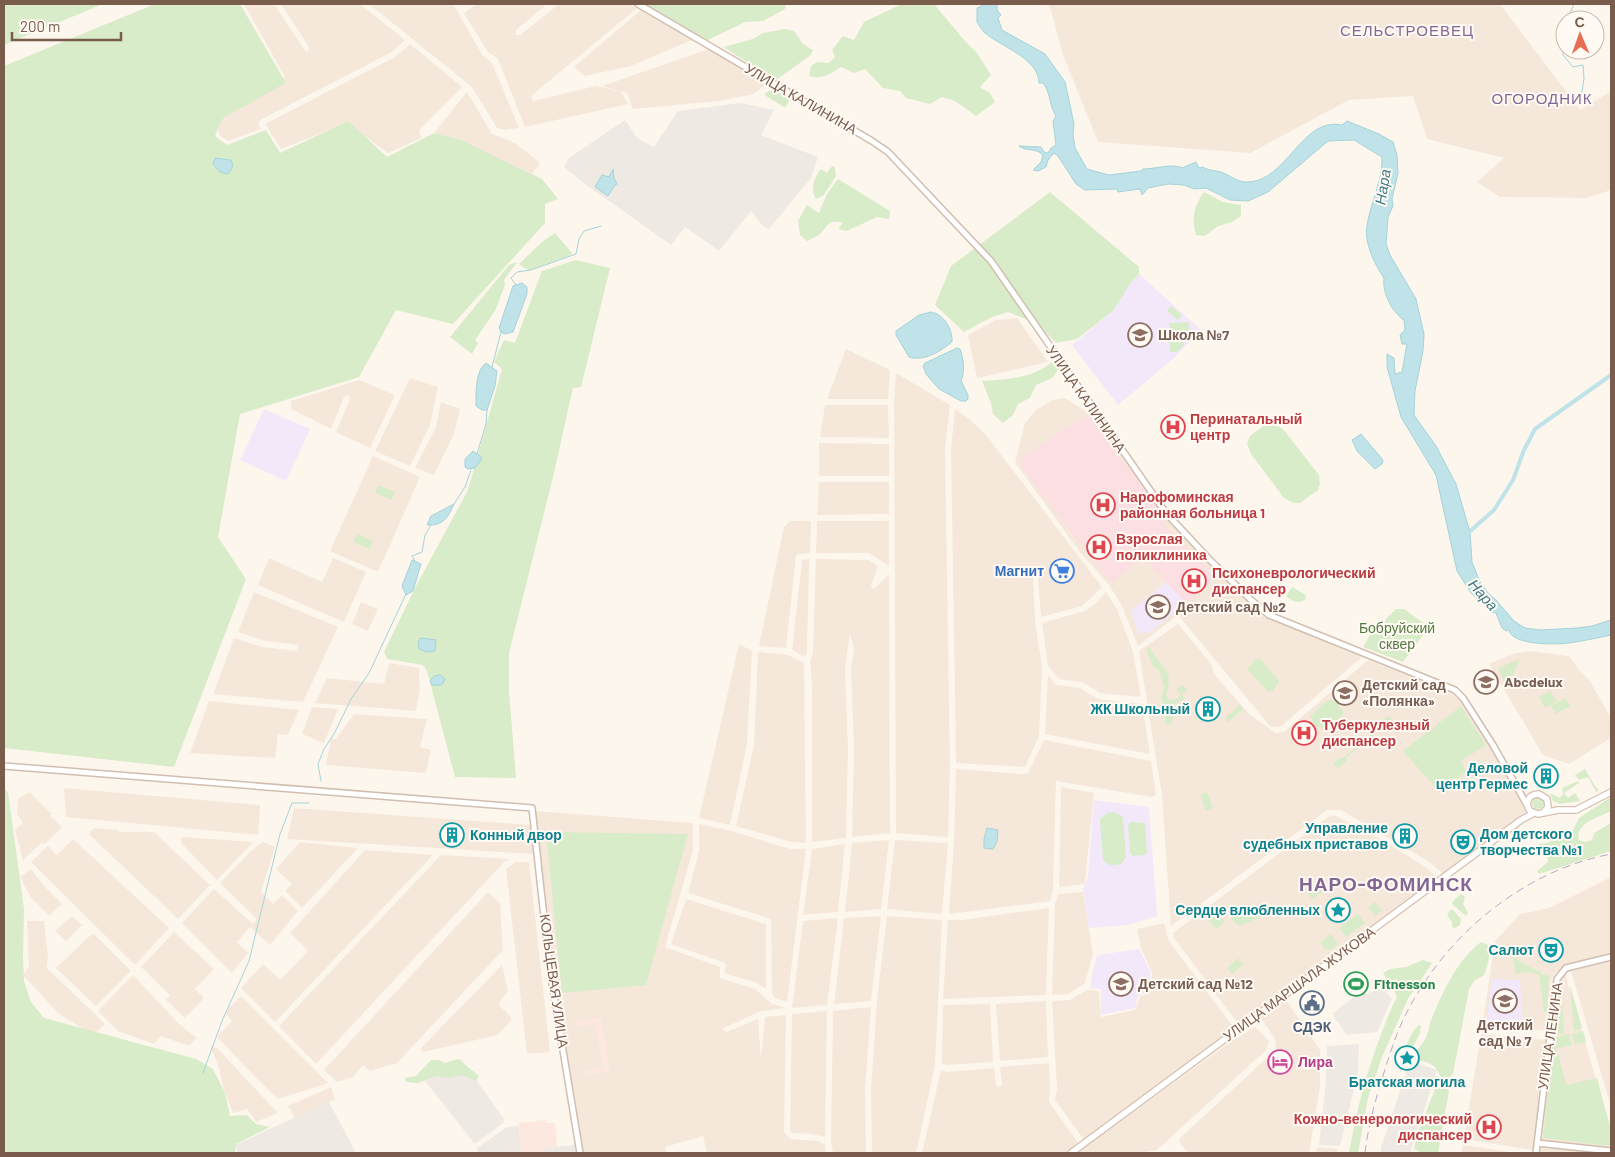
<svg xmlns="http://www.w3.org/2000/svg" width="1615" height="1157" viewBox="0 0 1615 1157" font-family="Barlow,sans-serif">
<rect width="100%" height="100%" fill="#fdf6ec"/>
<path fill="#f5e8da" d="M244,4H274L306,52L309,50V47L281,4H360L405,40L392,52L260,120L258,123L261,129L228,141L219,135L218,112L285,77Z
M369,4H453L483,56L492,63L519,128L505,130L497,128L472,87Z
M476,4H547L516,30V35H520L559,4H629L637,8L531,96L533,101L596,86L619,91L602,86L709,49L767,83L754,94L719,101L633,109L627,93L621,91L628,104L525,127L498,59L488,52L464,13Z
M1047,4H1500L1580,110L1611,91V190L1587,198L1500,197L1477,182L1504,158L1427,139L1413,96L1349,100L1250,153L1098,142L1062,52L1051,10Z
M641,10L692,40L631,66L585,76L574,67Z
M410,44L462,87L419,130L421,138L388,153L346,123L281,149L265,124L395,57Z
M467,92L492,134L515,143L540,163L532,174L462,140L434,133Z
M1017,318L1048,362L977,378L968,335L996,320Z
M846,349L890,370L888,399H827Z
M896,373L950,405L945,449L950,766L948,837L896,833L894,402Z
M410,378L438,387L430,425L410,466L375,451Z
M359,380L395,395L370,448L336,432L350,399L349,395L344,397L331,429L291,409V401Z
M1065,398L1087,412L1135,473L1164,515L1208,563L1263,616L1362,657L1280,727H1276L1270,726L1178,615L1138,646L1122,606L1109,585L1079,551L1015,462L1025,423L1036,410L1053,400Z
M441,402L460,409L454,434L434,475L415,468L436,427Z
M825,405H888L889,438L820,437Z
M955,409L968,418L986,435L1102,587L1082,606L1041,617L1038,577L1033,576L1035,621L1042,667L1039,736L1025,767L956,763L951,449Z
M819,443L889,444V476H819Z
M373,456L420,477L378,572L330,551Z
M819,482H889V514L817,515Z
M790,521H811L810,553L798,554L796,556L786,648L759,646L784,527Z
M817,521H889V566L869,553H816Z
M269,558L322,582L333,558L366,572L344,622L258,585Z
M809,559L807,652L805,657L792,650L802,560Z
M816,559L868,560L878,566L872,582L871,587L874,589L889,574L890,833L852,837L854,749L851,668L854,649L850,633L845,668L848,749L846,838L812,842V683L810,661L813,652Z
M254,592L338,627L303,702L213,694L234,638L262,647L297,651L298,645L266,641L238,632Z
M1106,592L1117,609L1133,652L1141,697L1100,693L1082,682L1059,679L1048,666L1042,623L1085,611L1095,604Z
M361,602L378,609L368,631L352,624Z
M1178,624L1212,665L1214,674L1248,713L1275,733L1284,732L1368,660L1451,693L1460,699L1492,750L1526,806L1525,813L1443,874L1431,863L1341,810H1327L1171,926L1162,796L1139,651Z
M739,644L752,651L747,744L730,825L699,818Z
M1529,651L1569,656L1579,670L1590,681L1611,718V738L1569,764L1543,755L1489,664L1513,654Z
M758,652L788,655L804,663L806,843L791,842L736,826L754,745Z
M389,663L419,668L420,688L416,711L315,703L327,678L384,684Z
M1048,675L1056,685L1080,688L1098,699L1142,704L1150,754L1045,734Z
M209,701L299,710L288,735L278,734L275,758L190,753Z
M312,707L338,709L324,743L302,734Z
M354,714L427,719L420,747L431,750L426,773L326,765L331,739H336Z
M1044,740L1151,761L1156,795L1152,797L1056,781L1053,890L1050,901L949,914L954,841L956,769L1021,774L1028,773Z
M1061,787L1094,793L1085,884L1059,887Z
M64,788L260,805L258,835L66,817Z
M29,792L52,814L50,816L62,827L45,844L42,842L23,860L15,830L23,823L17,814L18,799Z
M294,808L531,825L534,854L287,839Z
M536,811L693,823V850L665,947L720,967V978L755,989L772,1004L786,1008L761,1011L722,1029L726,1032L758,1019L761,1059L765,1017L786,1015L784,1132L790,1139L819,1141L825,1145L826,1153H707L703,1136L665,1147L667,1153H583L553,971Z
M1334,815L1384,841L1427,868L1438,878L1239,1025L1174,938L1173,933L1329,816Z
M699,824L731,831L790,849H806L787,1002L775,998L772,994L771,919L688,893L699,851Z
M94,828L118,830L120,832H154L210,885L178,919L89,834Z
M182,837L253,842L217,880L181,843Z
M73,839L169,928L135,965L31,862L48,846L57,855Z
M889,840L881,909L845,912L852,843Z
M895,840L948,843L942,914L887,909Z
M263,842L275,847L261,892L273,904L282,895L298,911L270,945L250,927L237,942L248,953L232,973L182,923L214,889L253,924L257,919L220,883L251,851Z
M300,842L358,848L302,908L285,891L292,884L276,869Z
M845,844L838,912L803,915L812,849Z
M365,850L433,855L275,1022L241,988L263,964L280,980L308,951L290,933Z
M441,855L510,859L504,862L316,1064L279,1026Z
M516,862H529L550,1052L527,1054L506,869Z
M31,869L45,887L62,904L49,916L31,898L20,877Z
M1611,877V955L1566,965L1555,973L1552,978L1549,1010L1547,1014V1030L1482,1028L1495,941L1520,914L1549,908Z
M488,892L500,903L503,950L397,1063L370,1071L363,1065L353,1077L337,1082L324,1070Z
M1083,892L1093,954L1085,983L1068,994L1052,995L1055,904L1058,894Z
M686,899L766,924V989L757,983L724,973L726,966L725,963L671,944Z
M1049,908L1046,995L943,999L948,920H962Z
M72,916L82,925L66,941L55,931Z
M881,916L871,1001L834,1004L844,918Z
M887,916L942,920L935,1066L916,1153H872L871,1090L877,1000Z
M838,918L827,1005L792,1008L803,921Z
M27,921H44L48,958L47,968L105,1024L93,1035L58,1013L23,975L29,967Z
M1164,923L1169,941L1234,1028L1084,1140L1055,1100L1057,1089L1052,1001L1070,1000L1087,990L1099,991L1101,1017L1135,1010L1140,997L1153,989L1152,973L1141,948L1137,929Z
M174,932L214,969L195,989L204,998L185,1018L166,1000L170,995L141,967Z
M93,933L131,971L96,1006L56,968Z
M1611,961V1107L1571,971Z
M502,965L508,991L498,1004L511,1017V1020L498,1035L423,1052L420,1049Z
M1565,974L1611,1129V1147L1542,1140L1556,1008L1558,1005L1559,996L1557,993L1558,984Z
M133,975L180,1025L197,1038L189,1046L161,1036L154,1044L118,1031L98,1011Z
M241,996L328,1083L278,1099L259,1081L217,1037L232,1021L225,1012Z
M1285,998L1320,1050V1086L1309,1153H1188L1178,1140L1271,1054L1276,1047L1275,1039L1260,1017Z
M1046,1001L1048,1057L1000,1061L996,1004Z
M990,1004L993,1062L947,1065L942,1064L943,1005Z
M871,1007L865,1090L866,1153H833L831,1143L833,1011Z
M827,1011L825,1137L812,1134L792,1133L790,1130L792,1014Z
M1255,1027L1269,1041L1266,1050L1157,1150L1139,1153H1076L1229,1043Z
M1481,1034L1546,1040L1533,1150L1464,1139Z
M210,1045L218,1049L278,1113L256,1122L247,1109L233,1113L224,1090L218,1065Z
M1049,1063L1050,1089L1049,1102L1079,1144L1065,1153H922L941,1070L947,1072L994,1068L996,1085L999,1088L1002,1085L1000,1067Z
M331,1087L335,1099L295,1118L288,1106Z
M1463,1145L1516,1153H1461Z
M1317,1147L1337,1149V1153H1316Z
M1540,1147L1593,1152V1153H1539Z"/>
<path fill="#fde8e0" d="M601,1018L610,1072L583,1076L582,1071L603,1067L595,1024L575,1027L574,1022Z
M545,1120L546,1123H555L557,1147L544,1148L543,1151L521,1153L519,1123Z"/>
<path fill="#efe9e4" d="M741,103L774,110L761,135L818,157L811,178L769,229L763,226L751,211L719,251L685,227L671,245L585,184L564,167L569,158L625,120L637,138L654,147L678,111Z
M1382,988L1392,999L1377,1032L1347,1035L1332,1014L1363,990L1366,994Z
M1359,1044L1358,1073L1340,1146L1319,1145L1326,1080L1327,1046Z
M461,1059L504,1119L503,1123L475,1144L418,1072Z
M1410,1061L1437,1070L1410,1153H1381V1148Z
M329,1102L356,1153H238L235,1145Z
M519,1126L521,1153L543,1151L544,1148L575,1145L576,1153H478L477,1148L507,1127Z"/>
<path fill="#f3e8fa" d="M1139,274L1201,330L1173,359L1118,405L1072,345L1113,311L1130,284Z
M264,409L310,429L286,481L240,460Z
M1166,582L1186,603L1148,634L1146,631L1139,635L1131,611Z
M1345,680L1357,695L1345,705L1332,691Z
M1094,800L1149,807L1157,916L1127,925L1089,928L1083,889L1088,877Z
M1139,949L1150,971L1152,989L1138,996L1135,1008L1101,1015V989L1091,988V981L1097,955Z
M1492,979L1520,980L1523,1025L1486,1023Z"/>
<path fill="#fbdfe3" d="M1088,415L1166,518L1162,522L1216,578L1186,603L1142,556L1112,583L1072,534L1022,467V457Z
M1306,718L1319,734L1303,748L1289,732Z"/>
<path fill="#d8ecc9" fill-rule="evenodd" d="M4,4H103L4,45Z
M155,4H240L286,83L223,118L215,136L227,145L266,130L280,153L348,121L387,157L434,133L462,140L542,179L558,199L545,204V223L453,324L396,310L359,377L240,414L218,537L246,579L174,767L4,748V66ZM215,158L230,159L232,169L227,174L213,159Z
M642,4H786L785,9L763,21L745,22L706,41Z
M902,4H934L964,40L977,53L991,75L980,87L990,93L995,102L976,116L955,101L942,97L930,104L906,98L900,91L883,88L865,69L854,73L841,67C830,74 822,80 809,76L811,66L817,62L829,63L835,57L832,50L843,36L854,40L864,22Z
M785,29L794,31L803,44L813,50L811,55L776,80L723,47L753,39L763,33Z
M769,91H775L790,98L786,107H784L766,96L765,94Z
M832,166L835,167L836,176L823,196L816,199C810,190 814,177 821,169L827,173Z
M838,179L890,211L889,219L877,217L847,231L838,229L843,223C827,219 829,226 819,235C816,237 811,239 807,241L800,235L798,221L807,205L819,213L827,194Z
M1050,192L1139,267V274L1130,284L1113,311L1077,339L1056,343L1038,324L1008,312L992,317L964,332L935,305L951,266Z
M1204,192L1223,202L1241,205V216L1232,222L1218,226L1205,236L1196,235C1191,218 1194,206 1204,192Z
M555,233L572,253L571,255L530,270L526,269L519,264L542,242Z
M576,260L610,268L581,387L573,388L553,477L509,653V691L516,778L455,777L427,671L423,665L387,659L384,652L415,588L468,490L502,369L494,362L504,340L515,343L542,271Z
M517,262L504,280L505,285L495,311L475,340L478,343L472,354L450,337L509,265Z
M1171,306L1182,315L1178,320L1167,311Z
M1189,322L1190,340H1169V323Z
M1170,342H1184V345L1177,352H1170Z
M1054,360L1060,367L1052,378L1036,385L1030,398L1018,404L1013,415L1003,423L993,414L991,403L982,381C1006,380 1036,378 1054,360Z
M1266,424H1275L1283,429L1319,475L1320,484L1318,490L1300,503H1293L1284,498L1251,454L1247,443L1250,436Z
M378,485L395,492L391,500L375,493Z
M357,534L373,541L370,549L353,542Z
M1292,587L1306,595L1305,600C1297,604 1292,601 1286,596Z
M1396,609H1404L1429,627L1403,662L1363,647L1370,635Z
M1148,647L1150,648C1158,666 1176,668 1166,694L1168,699L1174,700L1181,696L1176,689L1183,685L1187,691L1181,695L1184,696V699L1170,706L1169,712L1173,719L1171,724L1165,725L1164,703L1161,698L1164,687L1159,670L1153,667L1146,649Z
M1256,659H1260L1279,680L1278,684L1272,691H1267L1248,670L1249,667Z
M1520,659L1508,686H1506L1498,668Z
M1550,691L1557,701L1545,708L1539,697Z
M1566,698L1570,706L1556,714L1551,706Z
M1330,699L1337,703L1344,713L1334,724L1323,729L1314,725L1311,716L1320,706Z
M1240,705L1243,709L1228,722L1225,718Z
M1461,706L1486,745L1461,761L1466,772L1440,793L1403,751Z
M1388,716L1392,720L1362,744V748H1358L1347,757V760L1339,768L1335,766L1334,763L1340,758H1343L1372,734L1373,728Z
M1585,769L1595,786L1599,790L1596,792L1588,777L1579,780L1575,775Z
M1578,781L1579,783L1564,793L1568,798L1575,793L1580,801L1560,804L1553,801L1550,793L1560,798L1563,794L1562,788Z
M4,789L8,792L24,909L23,958L24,981L31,1002L44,1018L196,1059L213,1069L225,1093L230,1116L247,1115L256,1124L270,1127L236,1144L235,1153H4Z
M1207,792L1213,808L1206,811L1200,795Z
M1532 803a6 6 0 1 1 12 0a6 6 0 1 1-12 0Z
M1611,797V811C1600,817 1574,823 1579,840L1585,842L1592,840L1594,833L1611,823V851L1539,874L1537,871L1548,862C1548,855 1545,850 1539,847V844L1548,843L1558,836L1572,832L1579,818Z
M1114,812L1121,815L1123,818L1126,857L1121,864C1114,866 1108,866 1103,860L1100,819L1107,813Z
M1130,822L1145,823L1147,852L1145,855L1133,856L1130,853L1128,825Z
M546,832L688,834L646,985L562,993Z
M1315,886L1318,890L1324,887L1326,890L1312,899L1307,892Z
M1461,894L1465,897L1463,904L1468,913L1466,916L1452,904L1453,901Z
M1341,897L1351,911L1335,922L1325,909Z
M1375,902L1382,911L1375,916L1368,907Z
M1263,905L1266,909V914L1241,926L1235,923L1230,916L1236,911C1242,915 1245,916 1253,913L1255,906Z
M1213,907L1225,922L1216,929L1204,914Z
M1450,910H1453L1461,919L1460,925L1455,928L1452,927V922L1447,915Z
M1358,914L1365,923L1346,937L1339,928Z
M1331,934L1338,944L1329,951L1328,949L1325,950L1320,942Z
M1481,942L1488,945C1491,957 1488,964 1484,975L1474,981L1469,989L1453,1074L1449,1078L1441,1077L1436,1068L1429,1063L1415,1059L1414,1054C1418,1048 1425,1042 1427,1035C1429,1030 1429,1025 1431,1020C1443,992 1456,961 1481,942Z
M1501,950L1537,971H1540L1543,975H1549L1547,1012H1545L1544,1010L1539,975L1530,972L1515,974V966L1513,958L1501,953Z
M1238,958L1243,965L1232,974L1227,968Z
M1423,960L1432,963L1408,999L1382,1057L1368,1098L1358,1153H1349C1359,1096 1373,1049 1397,996L1383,973L1390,969L1406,967Z
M1570,985L1582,1028L1574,1031Z
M1559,989L1561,990L1564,1033L1554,1036L1557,1008L1560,1004Z
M1419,1025L1421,1026L1420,1033L1410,1053L1406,1052C1406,1044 1412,1030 1419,1025Z
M1583,1031L1586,1042L1575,1044L1572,1034Z
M1569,1034L1572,1045L1552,1049L1553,1038Z
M1557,1049L1566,1085L1597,1078L1611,1131V1146L1543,1138L1552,1050Z
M458,1059L479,1076L476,1081L461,1075L449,1078L437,1076L418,1083L406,1082L405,1078L416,1076L431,1060H439L445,1063Z
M1444,1087L1449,1091L1438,1153H1422L1414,1149L1416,1138L1435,1089Z"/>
<path fill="#bfe3e8" stroke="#a5d3da" d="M983,4H1000L997,5V10L1001,15L998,18L1002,30L1045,54L1065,82L1074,124L1073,135L1075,148L1087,169L1109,175L1141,171L1143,169C1154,169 1175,163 1182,168L1196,162L1199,168L1203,167C1209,171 1214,170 1221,172C1229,175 1238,182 1246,182C1287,183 1301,116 1342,125L1347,121L1379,134L1393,142L1397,155L1398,173L1392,199L1393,206L1388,217L1386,244L1390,255L1416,299L1424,334L1423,351L1415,391L1414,415L1436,446L1456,484L1470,532L1472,562L1480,582L1488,593L1495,599L1514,621L1525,628L1540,630L1577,628L1592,626L1611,620V635C1597,638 1583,641 1569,643C1556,645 1511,645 1509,630L1506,631L1502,628L1496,613L1491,612L1471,593L1457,571L1436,475L1401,417L1387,367V354L1394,358L1395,374L1402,372L1407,344H1402L1400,335L1405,330L1404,320C1392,312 1382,293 1384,278C1375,265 1364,243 1367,226C1370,203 1383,181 1382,157L1354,140L1328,141L1268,192L1248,201L1230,200L1206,188L1194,189L1184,185L1168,184L1148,188L1142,195L1140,189L1118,192L1117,189L1085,190L1076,184L1058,156L1054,153L1048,160L1046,167L1038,171L1033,170L1041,162L1043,155C1035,147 1026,152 1019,146L1041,147L1044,152L1048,153L1051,148L1056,145L1053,121L1056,116C1049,106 1051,93 1043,83H1039C1039,58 999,46 984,32C981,29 979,25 977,22V8L982,6Z
M215,158L231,160C234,166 232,171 227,174L220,172L213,164Z
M613,169L614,178L617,184L615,185L608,196L595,187L602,175L609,177Z
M522,283L527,287V294L513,332L505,334L501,332L499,328L513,286Z
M931,312C944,314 953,330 952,342C941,351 924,362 909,357L896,335V331L919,315Z
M957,348L960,349C964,359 965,372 961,381L968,395V399L966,401H961L939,389L926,374L923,366L925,363Z
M486,363L497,371L495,386L487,410H482L476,406C476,395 475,370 486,363Z
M1361,434L1383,460L1382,464L1375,469L1357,451L1352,440Z
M473,451L479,455L482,459L475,468L468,469L465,467V459Z
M454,504C448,518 443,526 427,525L431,516Z
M412,560L421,564L413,591L406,595L402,586Z
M421,638L436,640L435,651L427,652L419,649L418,642Z
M440,675L445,679L442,685H432L430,681L434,676Z
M987,828L998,830L997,842L993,849L984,848V839Z"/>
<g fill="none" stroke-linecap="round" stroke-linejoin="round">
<path stroke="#a5d3da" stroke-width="1" d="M1567,20L1574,4
M1565,28L1563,55L1573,67L1583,65L1584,78L1582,92L1578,95
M516,285L511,278L517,272L531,270L576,254L579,239L584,231L601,226
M492,367L501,332
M477,454L486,424L487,410
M454,504L465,487L471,470
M415,561L412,556L422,552L425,535L431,525
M321,781L318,764L324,749L334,734L351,699L369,673L406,594
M203,1073L222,1021L249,961L280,834L292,803H309"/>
<path stroke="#bfe3e8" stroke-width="4" d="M1467,534L1494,510L1513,480L1524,450L1535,429L1611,375"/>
<g stroke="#d1beb0" stroke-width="8">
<path id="tertiary" d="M638,4L872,141L888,152L991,261L1166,513L1210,560L1250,599L1269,615L1455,690L1463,698L1493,745L1527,805
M4,766L532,808L550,972L580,1153
M1537,1143L1611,1151
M1536,1153L1557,979L1566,968L1611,957"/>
</g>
<g stroke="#d6c0b0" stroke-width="8">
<path id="secondary" d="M1543,813L1548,807L1547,799L1539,794C1529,794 1524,802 1530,811L1538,814L1558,810H1576L1611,792
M1071,1153L1521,820L1534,813"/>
</g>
<use href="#tertiary" stroke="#fff" stroke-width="5"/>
<use href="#secondary" stroke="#fff" stroke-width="5.5"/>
<path stroke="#b9a8c9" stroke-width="1" stroke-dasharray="8 5" stroke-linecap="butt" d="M1365,1153C1368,1127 1375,1101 1383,1076C1389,1056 1395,1037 1404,1018C1443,937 1522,871 1611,854"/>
</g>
<defs>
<g id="school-ring" transform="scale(1.25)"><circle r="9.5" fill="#fffaf3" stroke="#8d6e63" stroke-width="1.5"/><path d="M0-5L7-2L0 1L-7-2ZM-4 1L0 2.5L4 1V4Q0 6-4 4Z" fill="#8d6e63"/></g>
<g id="hospital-ring" transform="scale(1.25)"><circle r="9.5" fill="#fffaf3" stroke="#e0444e" stroke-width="1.5"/><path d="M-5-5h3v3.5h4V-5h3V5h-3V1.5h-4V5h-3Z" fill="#e0444e"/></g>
<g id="supermarket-ring" transform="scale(1.25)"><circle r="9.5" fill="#fffaf3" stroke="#3f7fe0" stroke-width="1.5"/><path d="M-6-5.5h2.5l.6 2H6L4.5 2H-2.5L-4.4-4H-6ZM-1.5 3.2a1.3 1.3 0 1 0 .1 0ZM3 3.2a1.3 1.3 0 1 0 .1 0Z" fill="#3f7fe0"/></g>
<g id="building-ring" transform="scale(1.25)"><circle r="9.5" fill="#fffaf3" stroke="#0f9aa8" stroke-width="1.5"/><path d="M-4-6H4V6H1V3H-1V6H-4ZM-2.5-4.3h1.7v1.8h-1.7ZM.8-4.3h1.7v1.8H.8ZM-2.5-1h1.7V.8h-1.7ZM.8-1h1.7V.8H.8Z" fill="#0f9aa8"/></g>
<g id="theatre-ring" transform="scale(1.25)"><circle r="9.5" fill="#fffaf3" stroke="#0f9aa8" stroke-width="1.5"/><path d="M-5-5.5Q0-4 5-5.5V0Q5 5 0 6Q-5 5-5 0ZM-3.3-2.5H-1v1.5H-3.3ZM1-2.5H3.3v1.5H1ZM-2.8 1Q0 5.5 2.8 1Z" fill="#0f9aa8"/></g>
<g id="sight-ring" transform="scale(1.25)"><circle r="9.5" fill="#fffaf3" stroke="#0f9aa8" stroke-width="1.5"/><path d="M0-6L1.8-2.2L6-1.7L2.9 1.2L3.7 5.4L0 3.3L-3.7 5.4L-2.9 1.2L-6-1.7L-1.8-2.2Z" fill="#0f9aa8"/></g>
<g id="stadium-ring" transform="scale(1.25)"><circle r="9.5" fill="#fffaf3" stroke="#2e9e5b" stroke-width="1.5"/><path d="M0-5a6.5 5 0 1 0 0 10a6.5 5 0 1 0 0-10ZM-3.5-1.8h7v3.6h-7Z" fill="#2e9e5b"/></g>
<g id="civic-ring" transform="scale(1.25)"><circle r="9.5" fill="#fffaf3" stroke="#5c6f8a" stroke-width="1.5"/><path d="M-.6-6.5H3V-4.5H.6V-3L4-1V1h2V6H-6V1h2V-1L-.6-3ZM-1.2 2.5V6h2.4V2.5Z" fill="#5c6f8a"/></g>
<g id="hotel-ring" transform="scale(1.25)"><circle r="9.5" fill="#fffaf3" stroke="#d1479c" stroke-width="1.5"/><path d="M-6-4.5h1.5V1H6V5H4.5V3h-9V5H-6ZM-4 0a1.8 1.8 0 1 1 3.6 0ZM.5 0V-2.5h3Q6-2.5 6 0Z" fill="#d1479c"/></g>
</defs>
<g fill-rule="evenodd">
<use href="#school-ring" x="1140" y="335"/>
<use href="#hospital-ring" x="1173" y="427"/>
<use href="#hospital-ring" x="1103" y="505"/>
<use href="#hospital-ring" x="1099" y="547"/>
<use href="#supermarket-ring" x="1062" y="571"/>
<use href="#hospital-ring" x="1194" y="581"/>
<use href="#school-ring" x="1158" y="607"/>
<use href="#school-ring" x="1486" y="682"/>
<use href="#school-ring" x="1345" y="693"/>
<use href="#building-ring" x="1208" y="709"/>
<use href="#hospital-ring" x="1304" y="733"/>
<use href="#building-ring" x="1546" y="776"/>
<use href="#building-ring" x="452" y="835"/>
<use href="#building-ring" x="1405" y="836"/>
<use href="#theatre-ring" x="1463" y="842"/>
<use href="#sight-ring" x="1338" y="910"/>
<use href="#theatre-ring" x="1551" y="950"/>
<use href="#school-ring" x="1121" y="984"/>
<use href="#stadium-ring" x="1356" y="984"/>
<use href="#school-ring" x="1505" y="1001"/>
<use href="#civic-ring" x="1312" y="1003"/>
<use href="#sight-ring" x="1407" y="1058"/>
<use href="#hotel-ring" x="1280" y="1062"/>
<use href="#hospital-ring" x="1489" y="1127"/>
</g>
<g text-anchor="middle" stroke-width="4" stroke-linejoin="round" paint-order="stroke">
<g font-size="14" fill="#7a5c4d" stroke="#fffaf3">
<text transform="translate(801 99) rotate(30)" y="5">УЛИЦА КАЛИНИНА</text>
<text transform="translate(1086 399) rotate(55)" y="5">УЛИЦА КАЛИНИНА</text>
<text transform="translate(554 981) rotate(82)" y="5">КОЛЬЦЕВАЯ УЛИЦА</text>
<text transform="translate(1299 984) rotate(-36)" y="5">УЛИЦА МАРШАЛА ЖУКОВА</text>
<text transform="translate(1550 1036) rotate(-82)" y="5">УЛИЦА ЛЕНИНА</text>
</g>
<g font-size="14" font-weight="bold" fill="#785e54" stroke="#fffaf3" text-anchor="start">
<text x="1158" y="340">Школа №7</text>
<text x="1176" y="612">Детский сад №2</text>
<text x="1504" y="687">Abcdelux</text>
<text x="1362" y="690">Детский сад<tspan x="1362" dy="16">«Полянка»</tspan></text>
<text x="1138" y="989">Детский сад №12</text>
<text x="1505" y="1030" text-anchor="middle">Детский<tspan x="1505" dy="16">сад № 7</tspan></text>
</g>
<g font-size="14" font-weight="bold" fill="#be3a42" stroke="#fffaf3" text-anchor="start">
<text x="1190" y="424">Перинатальный<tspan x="1190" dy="16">центр</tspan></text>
<text x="1120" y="502">Нарофоминская<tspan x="1120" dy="16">районная больница 1</tspan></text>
<text x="1116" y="544">Взрослая<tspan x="1116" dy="16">поликлиника</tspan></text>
<text x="1212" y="578">Психоневрологический<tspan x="1212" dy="16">диспансер</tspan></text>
<text x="1322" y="730">Туберкулезный<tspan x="1322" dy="16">диспансер</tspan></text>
<text x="1472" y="1124" text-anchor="end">Кожно-венерологический<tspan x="1472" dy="16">диспансер</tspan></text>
</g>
<g font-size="14" font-weight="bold" fill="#366cbe" stroke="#fffaf3" text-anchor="end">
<text x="1044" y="576">Магнит</text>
</g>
<g font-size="14" fill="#537a41" stroke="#fffaf3">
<text x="1397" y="633">Бобруйский<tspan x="1397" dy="16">сквер</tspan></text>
</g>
<g font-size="14" font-weight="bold" fill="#0d838f" stroke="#fffaf3" text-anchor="end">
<text x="1190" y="714">ЖК Школьный</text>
<text x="1528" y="773">Деловой<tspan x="1528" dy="16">центр Гермес</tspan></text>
<text x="1388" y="833">Управление<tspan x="1388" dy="16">судебных приставов</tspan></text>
<text x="1480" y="839" text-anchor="start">Дом детского<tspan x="1480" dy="16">творчества №1</tspan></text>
<text x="470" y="840" text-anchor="start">Конный двор</text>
<text x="1320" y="915">Сердце влюбленных</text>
<text x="1534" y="955">Салют</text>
<text x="1407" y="1087" text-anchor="middle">Братская могила</text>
</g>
<g font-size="14" font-weight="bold" fill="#27864d" stroke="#fffaf3" text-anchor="start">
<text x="1374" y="989">Fitnesson</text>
</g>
<g font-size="14" font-weight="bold" fill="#4e5e75" stroke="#fffaf3">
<text x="1312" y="1032">СДЭК</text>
</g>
<g font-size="14" font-weight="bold" fill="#b23c85" stroke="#fffaf3" text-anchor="start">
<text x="1298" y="1067">Лира</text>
</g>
<g font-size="15" letter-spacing="1" fill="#846695" stroke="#fffaf3">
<text x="1407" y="36">СЕЛЬСТРОЕВЕЦ</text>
<text x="1542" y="104">ОГОРОДНИК</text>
</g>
<g font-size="15" font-style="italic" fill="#437c86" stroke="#fffaf3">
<text transform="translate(1383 187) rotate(-81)" y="5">Нара</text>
<text transform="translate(1483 595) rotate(49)" y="5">Нара</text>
</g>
<g font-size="19" font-weight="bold" letter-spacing="1" fill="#846695" stroke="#fffaf3">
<text x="1386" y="891">НАРО-ФОМИНСК</text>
</g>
</g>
<rect width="1615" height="1157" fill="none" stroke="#7a5c4d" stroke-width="10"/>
<g transform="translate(1580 35) rotate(358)"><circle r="24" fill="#fffaf3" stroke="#cabbb1"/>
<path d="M0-4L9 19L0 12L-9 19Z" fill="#e76f51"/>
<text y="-8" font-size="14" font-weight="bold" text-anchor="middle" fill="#7a5c4d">С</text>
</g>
<path d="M12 32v8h109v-8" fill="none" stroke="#7a5c4d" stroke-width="2.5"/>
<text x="20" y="32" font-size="15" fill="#7a5c4d" stroke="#fffaf3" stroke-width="4" paint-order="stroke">200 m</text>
</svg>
